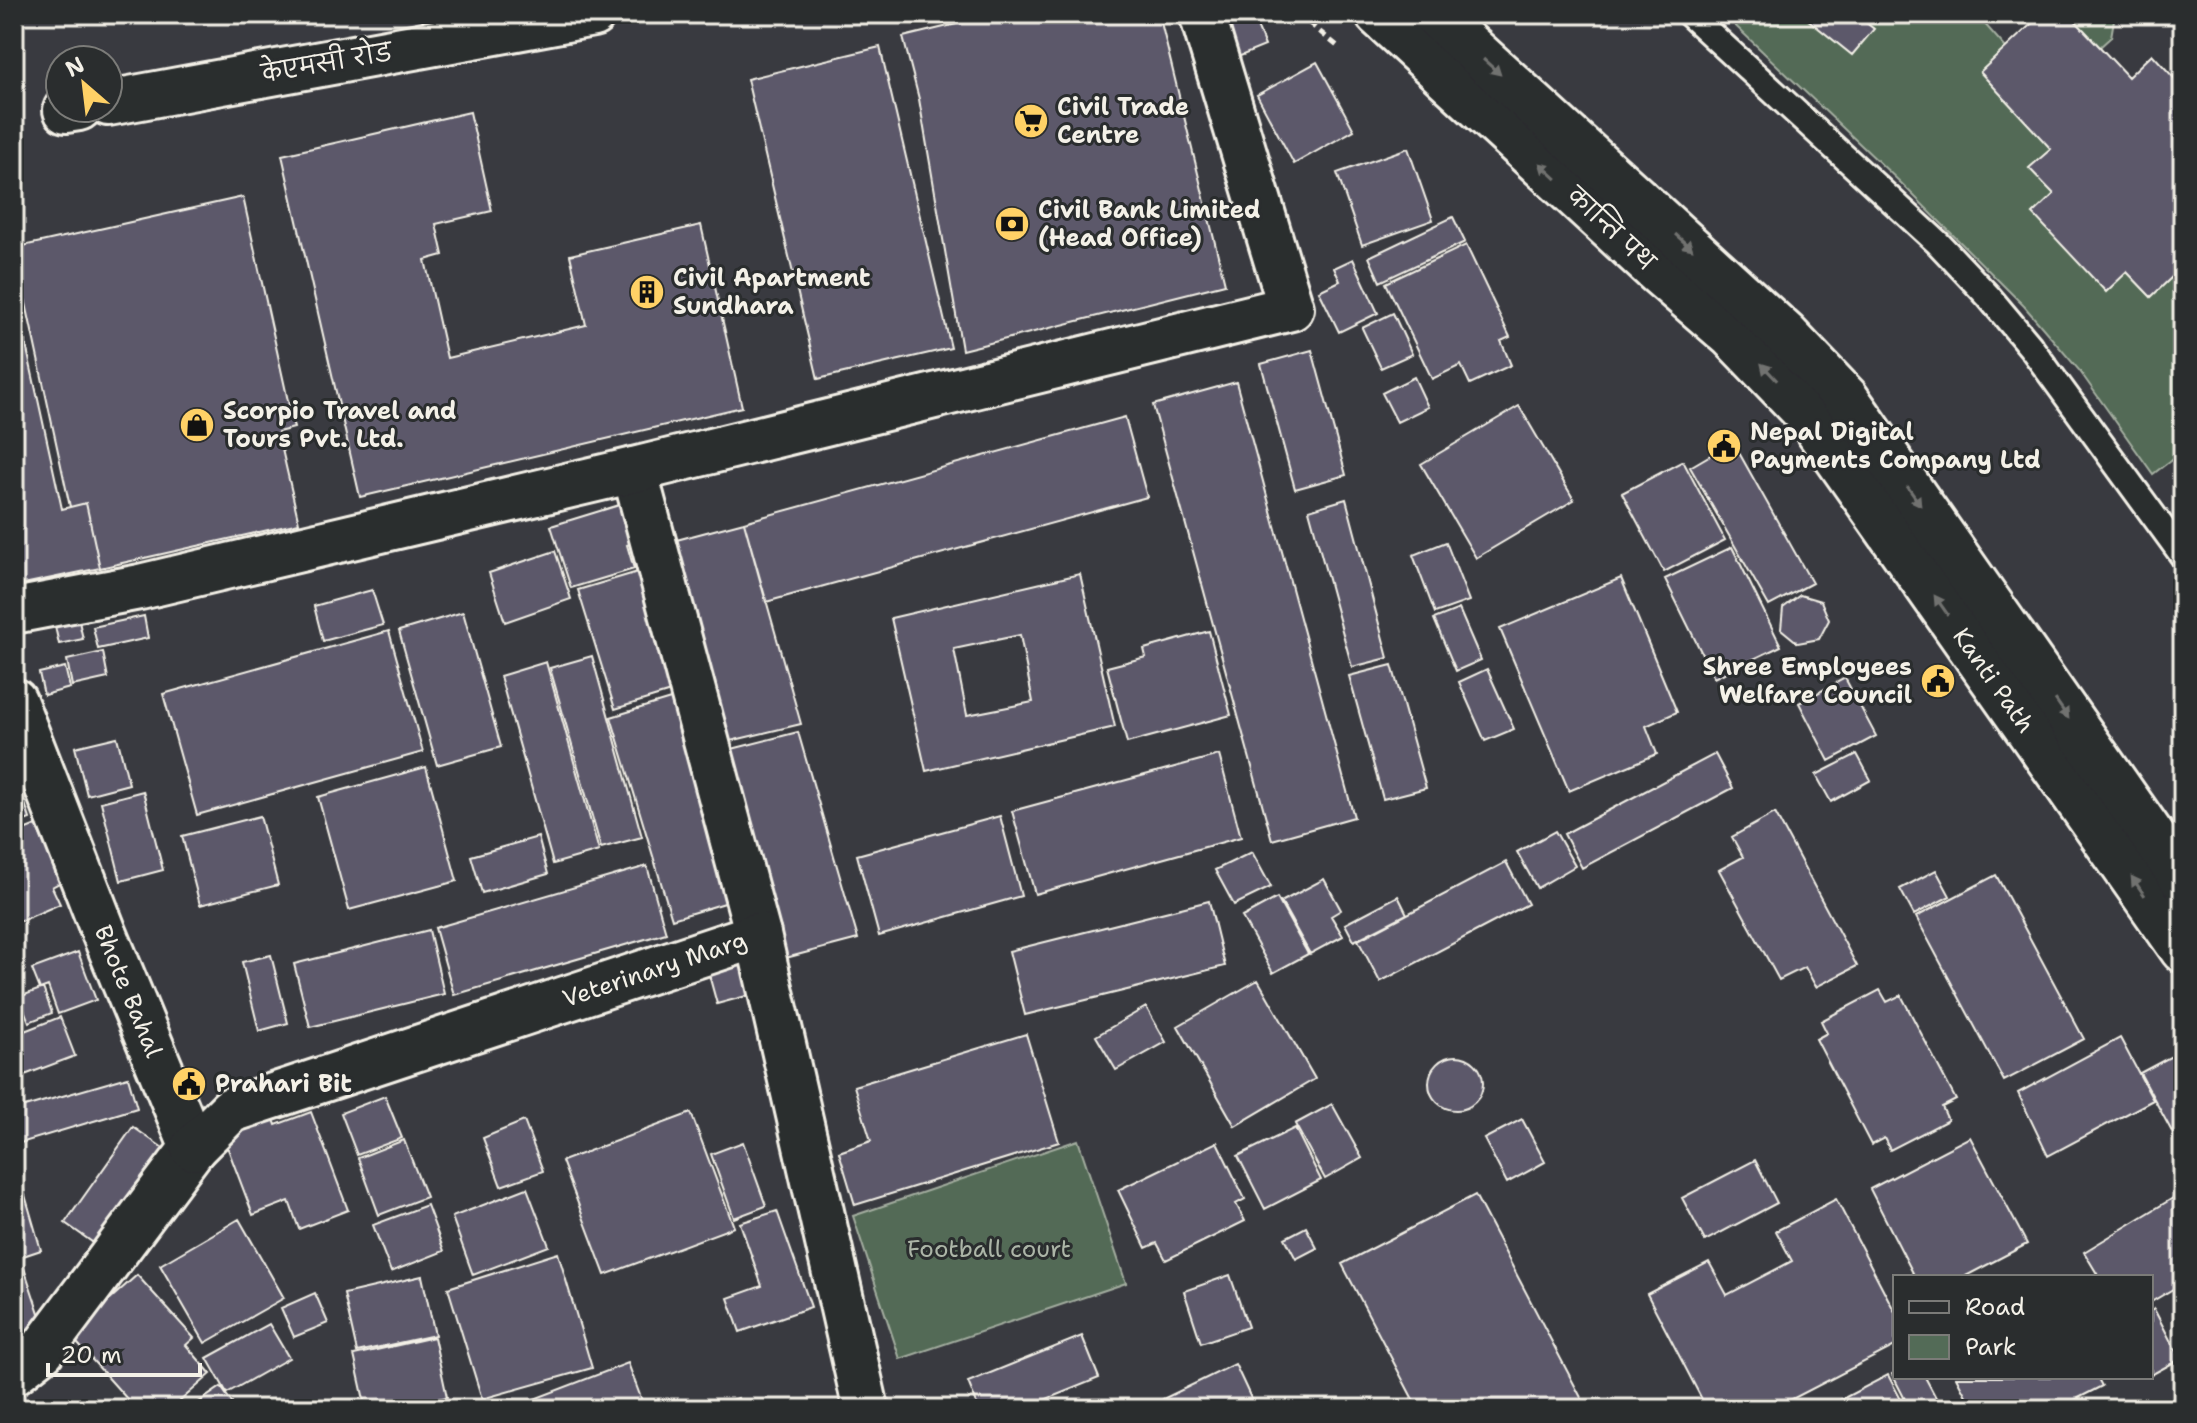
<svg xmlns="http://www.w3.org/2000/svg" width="2197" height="1423" viewBox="0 0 2197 1423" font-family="'Shantell Sans','Playpen Sans Deva',sans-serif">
<rect width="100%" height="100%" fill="#393a40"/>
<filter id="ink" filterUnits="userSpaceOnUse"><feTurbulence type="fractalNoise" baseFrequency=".0125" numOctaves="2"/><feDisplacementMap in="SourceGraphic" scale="16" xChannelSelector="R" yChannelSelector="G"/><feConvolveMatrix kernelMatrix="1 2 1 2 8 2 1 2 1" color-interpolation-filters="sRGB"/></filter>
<g filter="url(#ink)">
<path fill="#536b57" stroke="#a4aea0" stroke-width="2" d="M1723,14H1976L2006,48L1980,72L2051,149L2029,168L2054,194L2033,214L2127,272L2151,297L2172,277L2183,289V451L2153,474L2079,370L2024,306L1901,183Z
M2069,14H2115L2111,37L2100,47Z
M1078,1140L1126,1283L900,1359L853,1216Z"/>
<path fill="#5b596b" stroke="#f4f1e8" stroke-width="2" fill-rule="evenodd" d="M998,14H1159L1225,284L962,350L919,99L903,37Z
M1226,14H1252L1265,46L1238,57L1221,16Z
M1801,14H1855L1874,29L1852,55Z
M2042,14H2069L2128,77L2152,54L2176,80L2183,74V289L2172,277L2151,297L2127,272L2106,292L2033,214L2054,194L2029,168L2051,149L1980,72Z
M880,47L951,348L818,379L747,79Z
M1317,62L1354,130L1294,164L1257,95Z
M470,112L492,211L436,224L443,255L425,260L447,358L586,325L570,255L701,225L742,407L360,497L282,155Z
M1408,148L1433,220L1362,245L1337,173Z
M243,197L294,428L278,432L299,523L100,568L86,503L70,507L14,248Z
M1453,217L1465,242L1380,282L1369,257Z
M1466,245L1510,337L1501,341L1511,365L1470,384L1461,365L1432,379L1386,283Z
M1353,259L1378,313L1339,332L1319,291L1340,281L1334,268Z
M14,290L62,509L86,503L100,568L14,586Z
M1393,313L1412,354L1381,368L1362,328Z
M1312,350L1346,475L1295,489L1261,364Z
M1414,377L1428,407L1397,422L1382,393Z
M1236,382L1354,817L1272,840L1153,405Z
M1519,406L1574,500L1476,558L1421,464Z
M1125,417L1147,497L766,602L744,522Z
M1733,442L1812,583L1769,606L1690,467Z
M1683,461L1725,540L1664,572L1622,493Z
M1346,499L1388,658L1352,667L1309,510Z
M629,502L641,541L627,545L634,569L571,588L551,526Z
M744,522L801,724L722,743L669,542Z
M1446,542L1469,601L1435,613L1413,555Z
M1732,547L1781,646L1714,678L1665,579Z
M555,551L571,599L505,622L489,573Z
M641,571L677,690L615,709L578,590Z
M1080,574L1115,727L926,771L891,618ZM1020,635L1033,702L967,715L954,649Z
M1621,578L1677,712L1646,726L1657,754L1569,791L1500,629Z
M372,590L383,625L323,641L314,606Z
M1800,595L1821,601L1829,620L1819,639L1798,643L1781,629L1783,608Z
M1459,609L1481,660L1456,671L1434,619Z
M463,612L501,747L437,765L399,631Z
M144,616L148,638L98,649L93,627Z
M78,617L83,639L59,644L54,622Z
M389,631L423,752L197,815L163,694Z
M1209,631L1231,715L1127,743L1107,667L1146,657L1144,649Z
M103,652L108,678L72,686L67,660Z
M592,656L642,837L601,848L550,668Z
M546,662L599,851L553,864L500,676Z
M1392,665L1426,788L1383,799L1349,676Z
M65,667L70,688L44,695L39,673Z
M1487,669L1514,729L1485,741L1459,682Z
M1845,678L1876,736L1829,761L1799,703Z
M677,697L738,899L672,919L611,717Z
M798,732L858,939L778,960L720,752Z
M117,737L129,784L87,795L75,747Z
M1715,754L1733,788L1582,868L1564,834Z
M1857,754L1871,780L1831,802L1816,775Z
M1219,755L1241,837L1035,894L1012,811Z
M426,767L457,881L349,910L318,797Z
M14,770L30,819L14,825Z
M143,791L163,870L121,881L101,802Z
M1775,813L1857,966L1816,987L1805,967L1779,980L1719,870L1743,857L1732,837Z
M260,816L278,885L200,905L182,836Z
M1000,816L1021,896L879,936L857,855Z
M36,825L61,882L52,887L60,904L14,924V834Z
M1555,831L1575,866L1537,888L1517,852Z
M538,837L548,874L482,893L471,856Z
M1252,852L1271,887L1234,905L1215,870Z
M1506,862L1528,904L1380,982L1358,940Z
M647,866L666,933L454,995L435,928Z
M1936,870L1950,896L1914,915L1900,889Z
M1996,875L2084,1039L2004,1081L1916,917Z
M1324,879L1341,910L1331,916L1343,936L1310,954L1281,902Z
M1398,896L1407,914L1354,941L1345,924Z
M1277,898L1308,954L1273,973L1242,917Z
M1209,901L1225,966L1025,1015L1009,951Z
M429,930L444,994L310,1027L294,964Z
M78,952L96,1000L58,1014L48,986L40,989L32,969Z
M750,952L761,992L717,1004L706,964Z
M271,955L288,1023L259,1031L242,962Z
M1258,980L1315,1079L1235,1126L1178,1026Z
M43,988L52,1013L29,1022L19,997Z
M1880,990L1887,1002L1901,995L1956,1100L1942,1107L1948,1120L1890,1150L1884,1138L1871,1145L1816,1039L1827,1033L1821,1021Z
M1146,1007L1166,1042L1116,1070L1096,1036Z
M60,1017L75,1056L14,1079V1035Z
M1026,1034L1059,1142L855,1205L839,1152L871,1141L854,1086Z
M2120,1038L2153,1100L2048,1156L2018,1093Z
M2181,1051L2183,1055V1152L2140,1073Z
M1429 1083a27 27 0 1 1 54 0a27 27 0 1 1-54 0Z
M128,1077L137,1108L14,1145V1110Z
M385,1096L402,1138L357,1155L341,1113Z
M1332,1104L1362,1158L1325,1179L1295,1124Z
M311,1112L348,1210L299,1229L289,1201L253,1215L222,1133L272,1114L276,1125Z
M691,1113L734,1227L605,1275L562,1161Z
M1522,1119L1545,1162L1507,1183L1484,1139Z
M524,1121L543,1171L501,1186L483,1138Z
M133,1127L173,1155L105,1251L65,1223Z
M1295,1128L1321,1180L1265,1209L1238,1156Z
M1970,1137L2027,1244L1964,1277H1915L1870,1189Z
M404,1140L426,1197L379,1215L358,1158Z
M743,1142L766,1206L734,1218L711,1154Z
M1217,1142L1245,1199L1236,1204L1245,1221L1166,1260L1157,1243L1146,1248L1118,1190Z
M14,1157L41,1250L14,1259Z
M1755,1160L1777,1203L1705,1241L1682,1198Z
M527,1188L549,1246L473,1275L452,1217Z
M2183,1192V1283L2151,1302V1277H2099L2084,1252Z
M1475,1195L1587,1409H1418L1342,1264Z
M1836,1199L1895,1312V1346L1773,1409H1707L1647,1294L1709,1262L1727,1295L1792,1261L1776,1231Z
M427,1205L444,1251L391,1272L373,1225Z
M777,1211L811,1307L740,1332L728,1298L762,1286L740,1223Z
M239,1219L284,1298L205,1343L160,1265Z
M1306,1227L1317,1248L1296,1259L1285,1238Z
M558,1253L592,1368L482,1399L448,1288Z
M23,1265L43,1325L14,1336V1269Z
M137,1275L194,1338L186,1345L211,1374L171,1409H136L70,1335Z
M1230,1275L1248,1327L1201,1343L1184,1291Z
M422,1276L435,1335L357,1352L344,1294Z
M315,1293L328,1323L294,1337L281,1308Z
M2154,1309L2180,1359L2151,1375V1311Z
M269,1324L289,1358L227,1393L207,1358Z
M1082,1336L1099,1378L1022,1409H979L968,1382Z
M434,1337L447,1397L423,1402L424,1409H366L354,1355Z
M628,1363L645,1409H538L534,1399Z
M1235,1364L1256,1409H1168L1163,1399Z
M1895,1372V1377H1925L1942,1409H1910L1892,1374Z
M1888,1375L1906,1409H1823Z
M1956,1377H2097L2102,1386L2057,1409H1973Z
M221,1387L236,1409H189Z
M738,1398L742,1409H707Z"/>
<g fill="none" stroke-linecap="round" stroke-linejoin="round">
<g stroke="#f4f1e8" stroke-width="30">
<path id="service" d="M1689,14L1938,243L1989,297L2030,346L2183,556"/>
</g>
<g stroke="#f4f1e8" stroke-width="50">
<g id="minor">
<path d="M108,103L593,14"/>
<path d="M66,110L79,108"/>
<path d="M634,470L758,935"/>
<path d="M14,611L140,587L634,470L1291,308L1202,14"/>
<path id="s1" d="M14,701L103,930L193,1148L42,1350L14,1372"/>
<path id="s2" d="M193,1148L231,1110L758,935L866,1409"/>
</g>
</g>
<g stroke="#f4f1e8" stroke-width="50">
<g id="primary">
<path id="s3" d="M1378,14L1658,272L1731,335L1805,412L2183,950"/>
<path d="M1434,14L1785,334L1846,398L2183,880"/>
</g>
</g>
<path stroke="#f4f1e8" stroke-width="5" stroke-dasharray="8 6" stroke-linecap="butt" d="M1298,14L1341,49"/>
<use href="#service" stroke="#2a2d2e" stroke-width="24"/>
<use href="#minor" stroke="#2a2d2e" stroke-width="44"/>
<use href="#primary" stroke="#2a2d2e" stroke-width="44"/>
</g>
<defs><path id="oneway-solid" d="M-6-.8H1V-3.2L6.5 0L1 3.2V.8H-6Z" transform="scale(2)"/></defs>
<g fill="#71726f">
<use href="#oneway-solid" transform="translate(1492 67) rotate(42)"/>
<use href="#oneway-solid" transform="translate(1548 171) rotate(-137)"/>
<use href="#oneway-solid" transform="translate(1684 242) rotate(42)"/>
<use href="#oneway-solid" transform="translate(1769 372) rotate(-133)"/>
<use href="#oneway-solid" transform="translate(1914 496) rotate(55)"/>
<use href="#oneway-solid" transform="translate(1941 605) rotate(-125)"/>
<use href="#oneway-solid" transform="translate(2062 709) rotate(55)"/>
<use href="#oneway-solid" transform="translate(2138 886) rotate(-125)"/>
</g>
</g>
<defs>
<g id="supermarket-disc" transform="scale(1.8)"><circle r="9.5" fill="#ffd166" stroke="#2a2d2e"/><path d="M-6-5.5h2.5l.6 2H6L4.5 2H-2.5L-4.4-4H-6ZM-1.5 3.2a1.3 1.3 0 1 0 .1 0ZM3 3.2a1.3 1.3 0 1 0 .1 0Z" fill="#111"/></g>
<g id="bank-disc" transform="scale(1.8)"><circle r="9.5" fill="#ffd166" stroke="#2a2d2e"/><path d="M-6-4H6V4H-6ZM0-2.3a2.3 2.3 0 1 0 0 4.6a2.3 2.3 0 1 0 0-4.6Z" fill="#111"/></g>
<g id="building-disc" transform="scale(1.8)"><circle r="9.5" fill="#ffd166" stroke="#2a2d2e"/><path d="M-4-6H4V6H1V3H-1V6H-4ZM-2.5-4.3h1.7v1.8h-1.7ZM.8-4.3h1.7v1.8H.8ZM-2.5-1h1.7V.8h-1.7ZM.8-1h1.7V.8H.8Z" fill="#111"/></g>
<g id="shop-disc" transform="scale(1.8)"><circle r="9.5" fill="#ffd166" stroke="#2a2d2e"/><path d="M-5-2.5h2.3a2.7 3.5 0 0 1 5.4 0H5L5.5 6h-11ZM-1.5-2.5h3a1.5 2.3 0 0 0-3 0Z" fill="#111"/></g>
<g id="civic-disc" transform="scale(1.8)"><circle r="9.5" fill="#ffd166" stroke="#2a2d2e"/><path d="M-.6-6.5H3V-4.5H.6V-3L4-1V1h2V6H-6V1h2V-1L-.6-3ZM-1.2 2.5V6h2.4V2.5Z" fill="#111"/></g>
</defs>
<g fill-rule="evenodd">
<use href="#supermarket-disc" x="1031" y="121"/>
<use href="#bank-disc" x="1012" y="224"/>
<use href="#building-disc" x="647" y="292"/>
<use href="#shop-disc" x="197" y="425"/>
<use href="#civic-disc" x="1724" y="446"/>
<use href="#civic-disc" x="1938" y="681"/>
<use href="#civic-disc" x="189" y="1084"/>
</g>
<g text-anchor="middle" stroke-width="6" stroke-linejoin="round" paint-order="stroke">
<g font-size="24" fill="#f4f1e8" stroke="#2a2d2e">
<text transform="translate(327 63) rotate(-10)" y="8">केएमसी रोड</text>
<text transform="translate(1611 229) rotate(43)" y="8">कान्ति पथ</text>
<text dy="8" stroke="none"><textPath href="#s3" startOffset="912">Kanti Path</textPath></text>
<text dy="8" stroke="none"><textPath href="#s2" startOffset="500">Veterinary Marg</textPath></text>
<text dy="8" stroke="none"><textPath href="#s1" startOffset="312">Bhote Bahal</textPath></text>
</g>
<g font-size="24" font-weight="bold" fill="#f4f1e8" stroke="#2a2d2e" text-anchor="start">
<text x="1057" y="115">Civil Trade<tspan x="1057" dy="28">Centre</tspan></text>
<text x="1038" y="218">Civil Bank Limited<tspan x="1038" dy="28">(Head Office)</tspan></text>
<text x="673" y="286">Civil Apartment<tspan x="673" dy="28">Sundhara</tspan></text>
<text x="223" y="419">Scorpio Travel and<tspan x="223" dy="28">Tours Pvt. Ltd.</tspan></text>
<text x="1750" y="440">Nepal Digital<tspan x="1750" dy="28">Payments Company Ltd</tspan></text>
<text x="1912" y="675" text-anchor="end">Shree Employees<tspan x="1912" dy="28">Welfare Council</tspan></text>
<text x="215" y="1092">Prahari Bit</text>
</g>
<g font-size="24" fill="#acb5a7" stroke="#2a2d2e">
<text x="989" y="1257">Football court</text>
</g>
</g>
<rect width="2197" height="1423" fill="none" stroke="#2a2d2e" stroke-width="48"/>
<rect x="24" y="24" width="2149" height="1375" fill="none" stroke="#f4f1e8" stroke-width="3" filter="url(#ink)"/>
<rect x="1893" y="1275" width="260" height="104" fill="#2a2d2e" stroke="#7b7b78" stroke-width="2"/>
<rect x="1909" y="1301" width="40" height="12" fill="#2a2d2e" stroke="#7b7b78" stroke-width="2"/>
<text x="1965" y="1315" font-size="24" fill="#f4f1e8">Road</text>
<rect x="1909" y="1335" width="40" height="24" fill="#536b57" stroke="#7b7b78" stroke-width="2"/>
<text x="1965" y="1355" font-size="24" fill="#f4f1e8">Park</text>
<g transform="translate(84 84) rotate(332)"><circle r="38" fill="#2a2d2e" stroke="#7b7b78" stroke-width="2"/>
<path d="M0-6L14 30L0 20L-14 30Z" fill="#ffd166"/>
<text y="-12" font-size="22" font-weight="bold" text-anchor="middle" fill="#f4f1e8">N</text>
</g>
<path d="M48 1363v12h152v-12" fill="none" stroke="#f4f1e8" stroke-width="4"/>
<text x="60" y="1363" font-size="24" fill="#f4f1e8" stroke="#2a2d2e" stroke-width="6" paint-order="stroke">20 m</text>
</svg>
